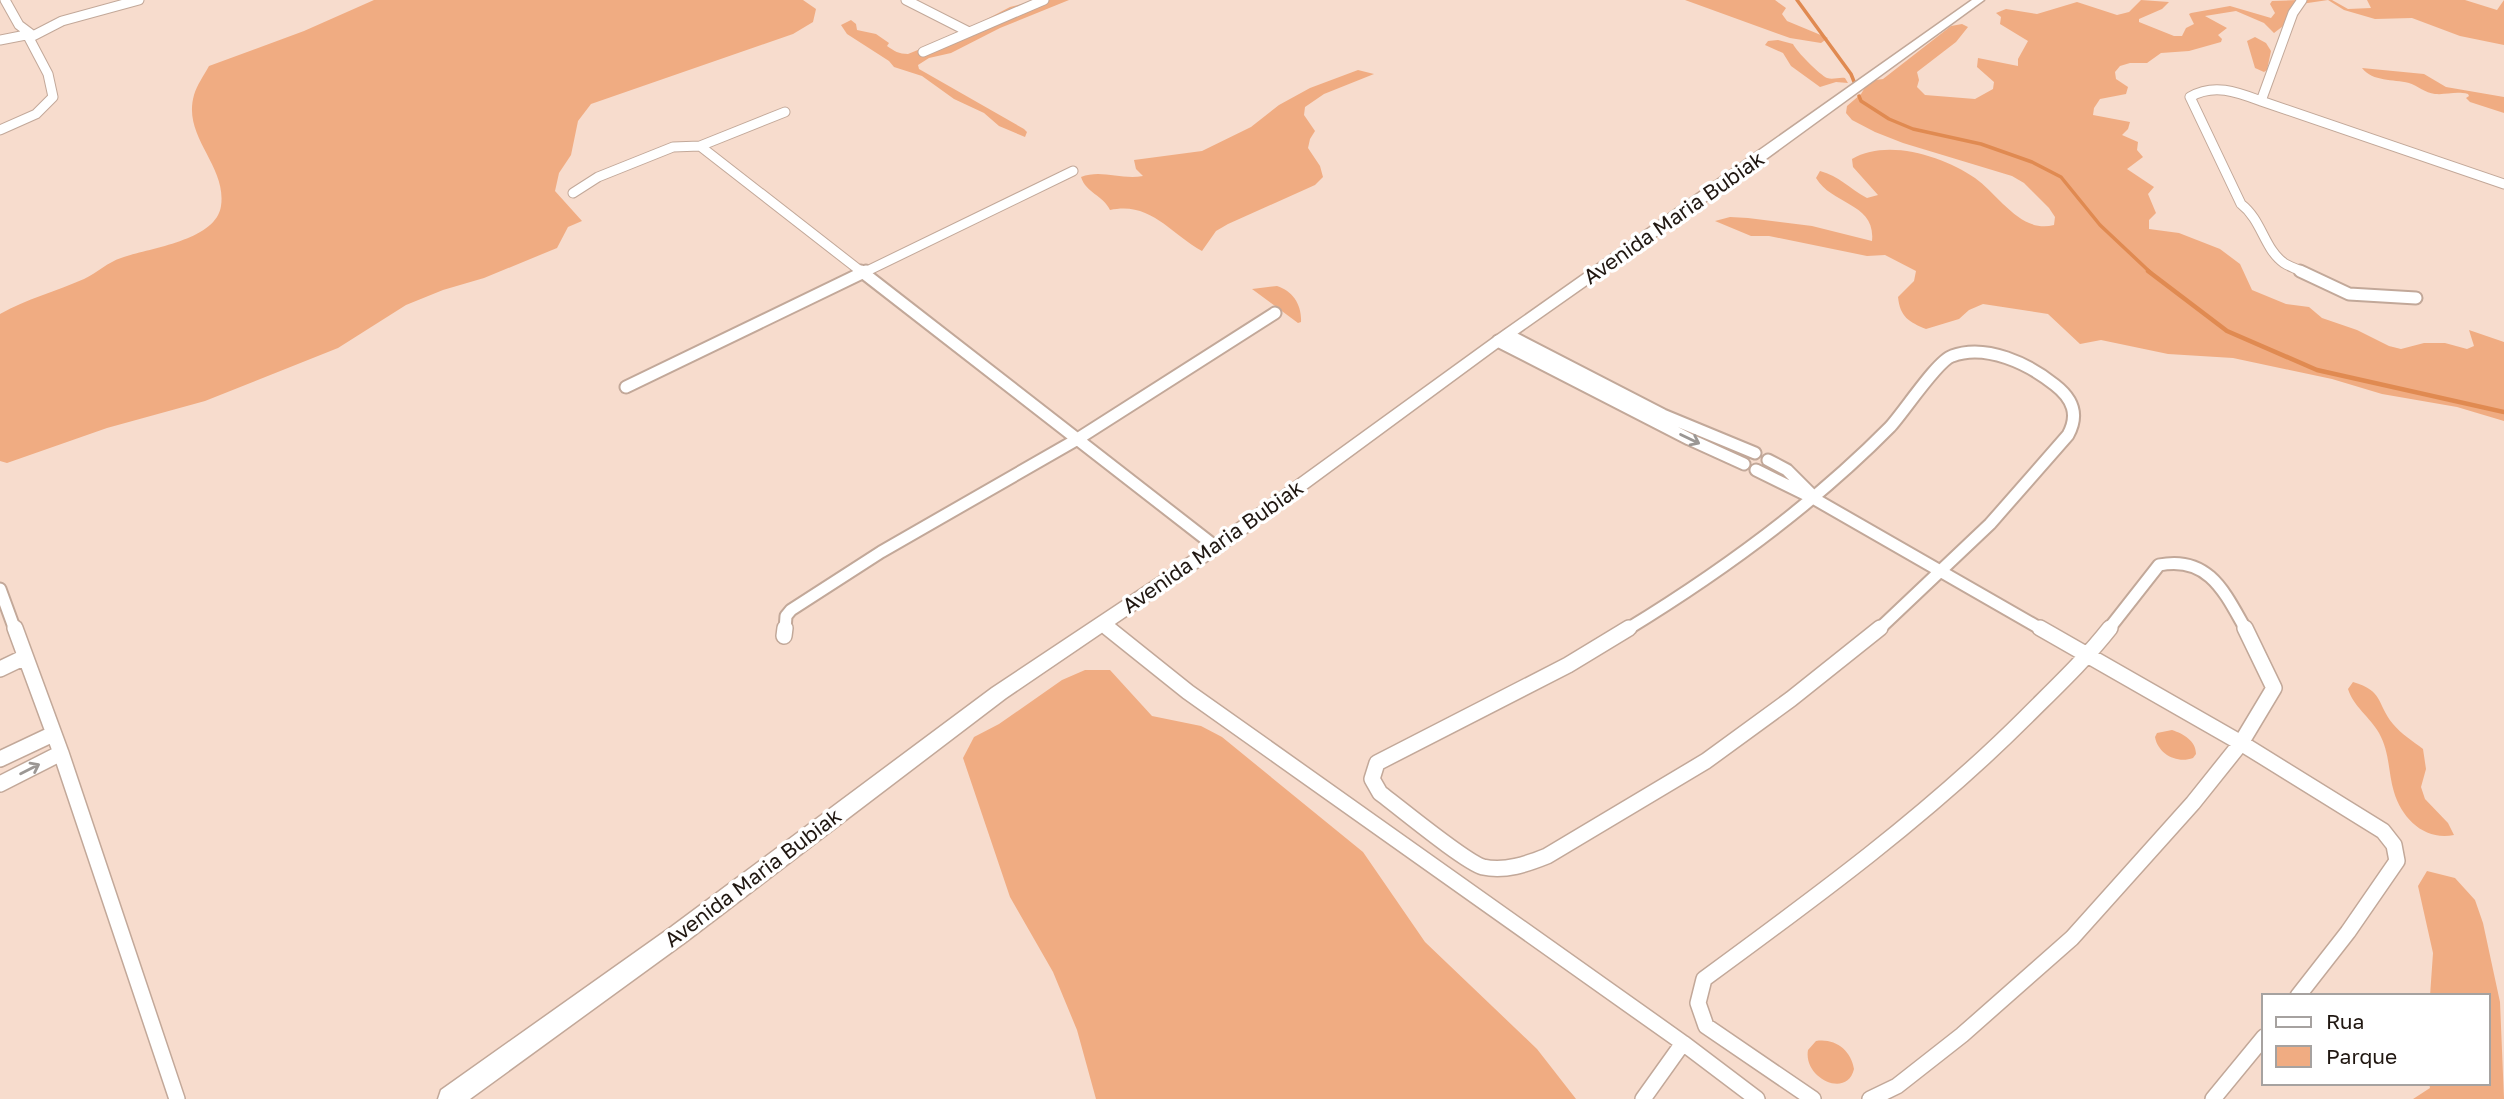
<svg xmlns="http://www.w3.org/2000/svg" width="2504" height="1099" viewBox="0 0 2504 1099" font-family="'Golos Text',sans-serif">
<rect width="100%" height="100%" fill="#f7dccd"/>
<path fill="#f0ac82" d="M374,0H803L816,9L813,22L793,34L591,104L578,121L571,155L559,173L555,191L582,221L568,227L557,248L484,278L443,290L406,305L338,348L205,401L107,428L7,463L0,461V314C26,299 57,291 84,279C97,273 108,262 121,258C148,248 216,241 221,206C227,165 182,137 194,95C197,85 204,75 209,66L304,31Z
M1037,0H1069L1000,28L951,53L929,58L918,65L919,69L1024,129L1027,132L1025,137L999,126L984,113L954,99L922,76L894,67L889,61L847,34L841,25L851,20L856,24L857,30L876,34L889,43L887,46C894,51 899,54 908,54L964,31L1010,7Z
M1685,0H1775L1786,8L1782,14L1787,21L1828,38L1821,43L1790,38Z
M2141,0L2169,2L2162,9L2139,19V22L2174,36H2182L2186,28L2194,24L2189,14L2191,13L2230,6L2271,18L2275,13L2270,4L2272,1L2298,0L2290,9L2287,23L2274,33L2264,23L2236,11L2205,16L2227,28L2218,35L2222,39L2221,42L2189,51L2161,53L2147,63H2130L2120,66L2115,72L2116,79L2128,87L2126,94L2100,99L2094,108L2093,115L2130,122L2128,129L2122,135L2138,142L2137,150L2143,157L2127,169L2154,187L2148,194L2156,213L2149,220V229L2179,233L2220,249L2240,264L2252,290L2286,304L2309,307L2322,318L2357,330L2389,346L2401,349L2424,343H2445L2467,349L2474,346L2469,330L2504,342V421L2457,407L2382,394L2332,379L2233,358L2168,354L2101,340L2080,344L2048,314L1983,304L1969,310L1959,319L1926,329C1909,322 1900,317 1898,297L1914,281L1916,271L1885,255L1867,256L1769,236H1751L1715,221L1730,217L1748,218L1812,226L1872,241C1876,203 1832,205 1816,178L1820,171C1839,176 1850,189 1867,198L1878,195L1853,167L1852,159C1887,138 1943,156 1975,178C1999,195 2021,234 2054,225L2055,217L2049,208L2024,183L2012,176L1903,143L1875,132L1852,120L1846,113L1847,106L1861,94L1869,81L1883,79L1951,26L1962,24L1968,27L1956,42L1917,72L1919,80L1917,87L1925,95L1975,99L1993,89L1994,82L1977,67L1978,58L2018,66V59L2028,41L2000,24L2001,17L1996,13L2006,9L2037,14L2077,2L2117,15L2129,12Z
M2304,0H2332L2348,9L2371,8L2367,0H2465L2497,10L2504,0V45L2460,36L2412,18L2375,19L2344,10L2328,0L2301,4Z
M2255,37L2266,43L2271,51L2267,70L2264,72L2255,68L2247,41Z
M1778,40L1793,44C1796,51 1820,75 1827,78C1833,80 1839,77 1845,78L1848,83L1836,82L1820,87L1791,66L1783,53L1765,45L1768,41Z
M2362,68L2424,74L2446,87L2504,97V113L2470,102L2466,98L2469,96L2468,94C2455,91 2447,95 2435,94C2425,93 2418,86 2409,83C2393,79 2373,82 2362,68Z
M1358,70L1374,74L1324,94L1305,107L1304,115L1315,131L1310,139L1308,148L1320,166L1323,177L1315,185L1228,224L1216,231L1202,251C1170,233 1150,201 1110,210C1103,195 1086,193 1081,177C1101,169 1121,180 1143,176L1136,169L1134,160L1202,151L1251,127L1279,105L1310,88Z
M1277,286C1293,291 1302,305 1301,322L1298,323L1252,289Z
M1085,670H1110L1152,716L1201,726L1222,737L1363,852L1425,942L1537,1049L1576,1099H1096L1077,1030L1053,972L1010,897L963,758L974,737L999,724L1062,680Z
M2353,682C2384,691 2376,703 2393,724C2401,734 2413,741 2423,749L2426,769L2421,787L2425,799L2448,823L2454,835C2425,841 2402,819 2394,792C2388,772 2390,753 2379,733C2370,717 2353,706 2348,689Z
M2172,730C2184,734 2196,741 2196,754L2193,758C2177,764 2158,754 2155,737L2157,733Z
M2427,871L2455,878L2475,900L2483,923L2500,1002L2504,1099H2413L2430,1088L2429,1083H2488V996H2430L2433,953L2418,886Z
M1816,1041C1835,1038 1851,1050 1854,1069C1847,1099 1803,1078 1808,1050Z"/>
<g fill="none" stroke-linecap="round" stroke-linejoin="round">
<path stroke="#e08a51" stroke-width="3.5" d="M1797,0L1851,74L1855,84
M1859,96L1861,101L1889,119L1913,129L1981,144L2032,162L2061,177L2100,225L2151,273"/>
<path stroke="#e08a51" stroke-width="4.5" d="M2148,271L2227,331L2317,370L2504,412"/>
<g stroke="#c2a899" stroke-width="11">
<path id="street-far2" d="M5,0L19,25L31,34
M906,0L969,32
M2302,0L2293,13L2261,101L2504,184
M0,40L31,34
M923,52L1044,0
M2261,101C2237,92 2214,83 2190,97L2241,204C2262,220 2264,249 2284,263C2290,267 2298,269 2304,273
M0,130L36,114L53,97L48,74L29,38L62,21L139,0
M700,146L863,273
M573,193L598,177L673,147L700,146L785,112
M863,273L1073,171"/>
</g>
<g stroke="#c2a899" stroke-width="15">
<path id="street-far1" d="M861,271L1216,547
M2300,271L2349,294L2416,298
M1508,335L1663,415L1755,453
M1498,341L1689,439L1744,464
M626,387L866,271
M1768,460L1787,470L1811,494
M1756,470L1813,498L2043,630
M0,589L15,630
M1102,623L1111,630
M785,630L786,616L791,610L881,552L1076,440L1275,313
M1626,630C1721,572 1812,506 1890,427C1904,412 1937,361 1952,356C1986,343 2029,364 2055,385C2073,399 2079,415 2068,435L1990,524L1878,630
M2108,630L2159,565C2209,555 2225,593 2246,630"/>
</g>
<g stroke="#c2a899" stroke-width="18">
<path id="street" d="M15,628L61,753L177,1099
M1108,628L1188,692L1683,1043L1757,1099
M1629,628L1568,665L1377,763L1372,779L1380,793C1399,807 1465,862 1483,867C1505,872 1527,864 1547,856L1706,761L1791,699L1880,628
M2040,628L2241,743L2383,831L2394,845L2397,861L2348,932L2298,996
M784,636L785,628
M0,669L25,657
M0,759L53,734
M0,784L61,753
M1643,1099L1683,1043
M1813,1099L1706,1026L1698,1003L1704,979C1816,897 1928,815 2026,717C2055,688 2084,661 2110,628
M1870,1099L1897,1086L1962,1035L2072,938L2193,803L2241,743L2274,688L2245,628
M2213,1099L2264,1037"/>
</g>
<g stroke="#c2a899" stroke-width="3">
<path id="secondary" d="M1972,0H1984L1766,159L1503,344L1222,551L1006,698L687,941L470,1099H438L441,1090L671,927L992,688L1210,543L1493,338Z"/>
</g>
<use href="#street-far2" stroke="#fff" stroke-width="9"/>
<use href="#street-far1" stroke="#fff" stroke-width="11"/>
<use href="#street" stroke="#fff" stroke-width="15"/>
<use href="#secondary" fill="#fff" fill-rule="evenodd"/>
</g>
<defs><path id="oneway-shaft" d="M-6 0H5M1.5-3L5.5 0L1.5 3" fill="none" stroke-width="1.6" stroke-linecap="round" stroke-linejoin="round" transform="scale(1.75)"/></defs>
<g stroke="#9b9794">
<use href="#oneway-shaft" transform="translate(1690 439) rotate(26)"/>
<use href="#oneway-shaft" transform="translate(30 769) rotate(-27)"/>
</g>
<g text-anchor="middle" stroke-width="7" stroke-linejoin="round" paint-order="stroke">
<g font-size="21" fill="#201711" stroke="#fff">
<text transform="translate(1674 218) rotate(-35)" y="7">Avenida Maria Bubiak</text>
<text transform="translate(1213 547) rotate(-35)" y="7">Avenida Maria Bubiak</text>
<text transform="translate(753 878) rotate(-37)" y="7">Avenida Maria Bubiak</text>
</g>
</g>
<rect x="2262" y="994" width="228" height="91" fill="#ffffff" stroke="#a6a2a0" stroke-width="2"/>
<rect x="2276" y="1017" width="35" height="10" fill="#ffffff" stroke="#a6a2a0" stroke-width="2"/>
<text x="2326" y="1029" font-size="21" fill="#201711">Rua</text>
<rect x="2276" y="1046" width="35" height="21" fill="#f0ac82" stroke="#a6a2a0" stroke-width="2"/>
<text x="2326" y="1064" font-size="21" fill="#201711">Parque</text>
</svg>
